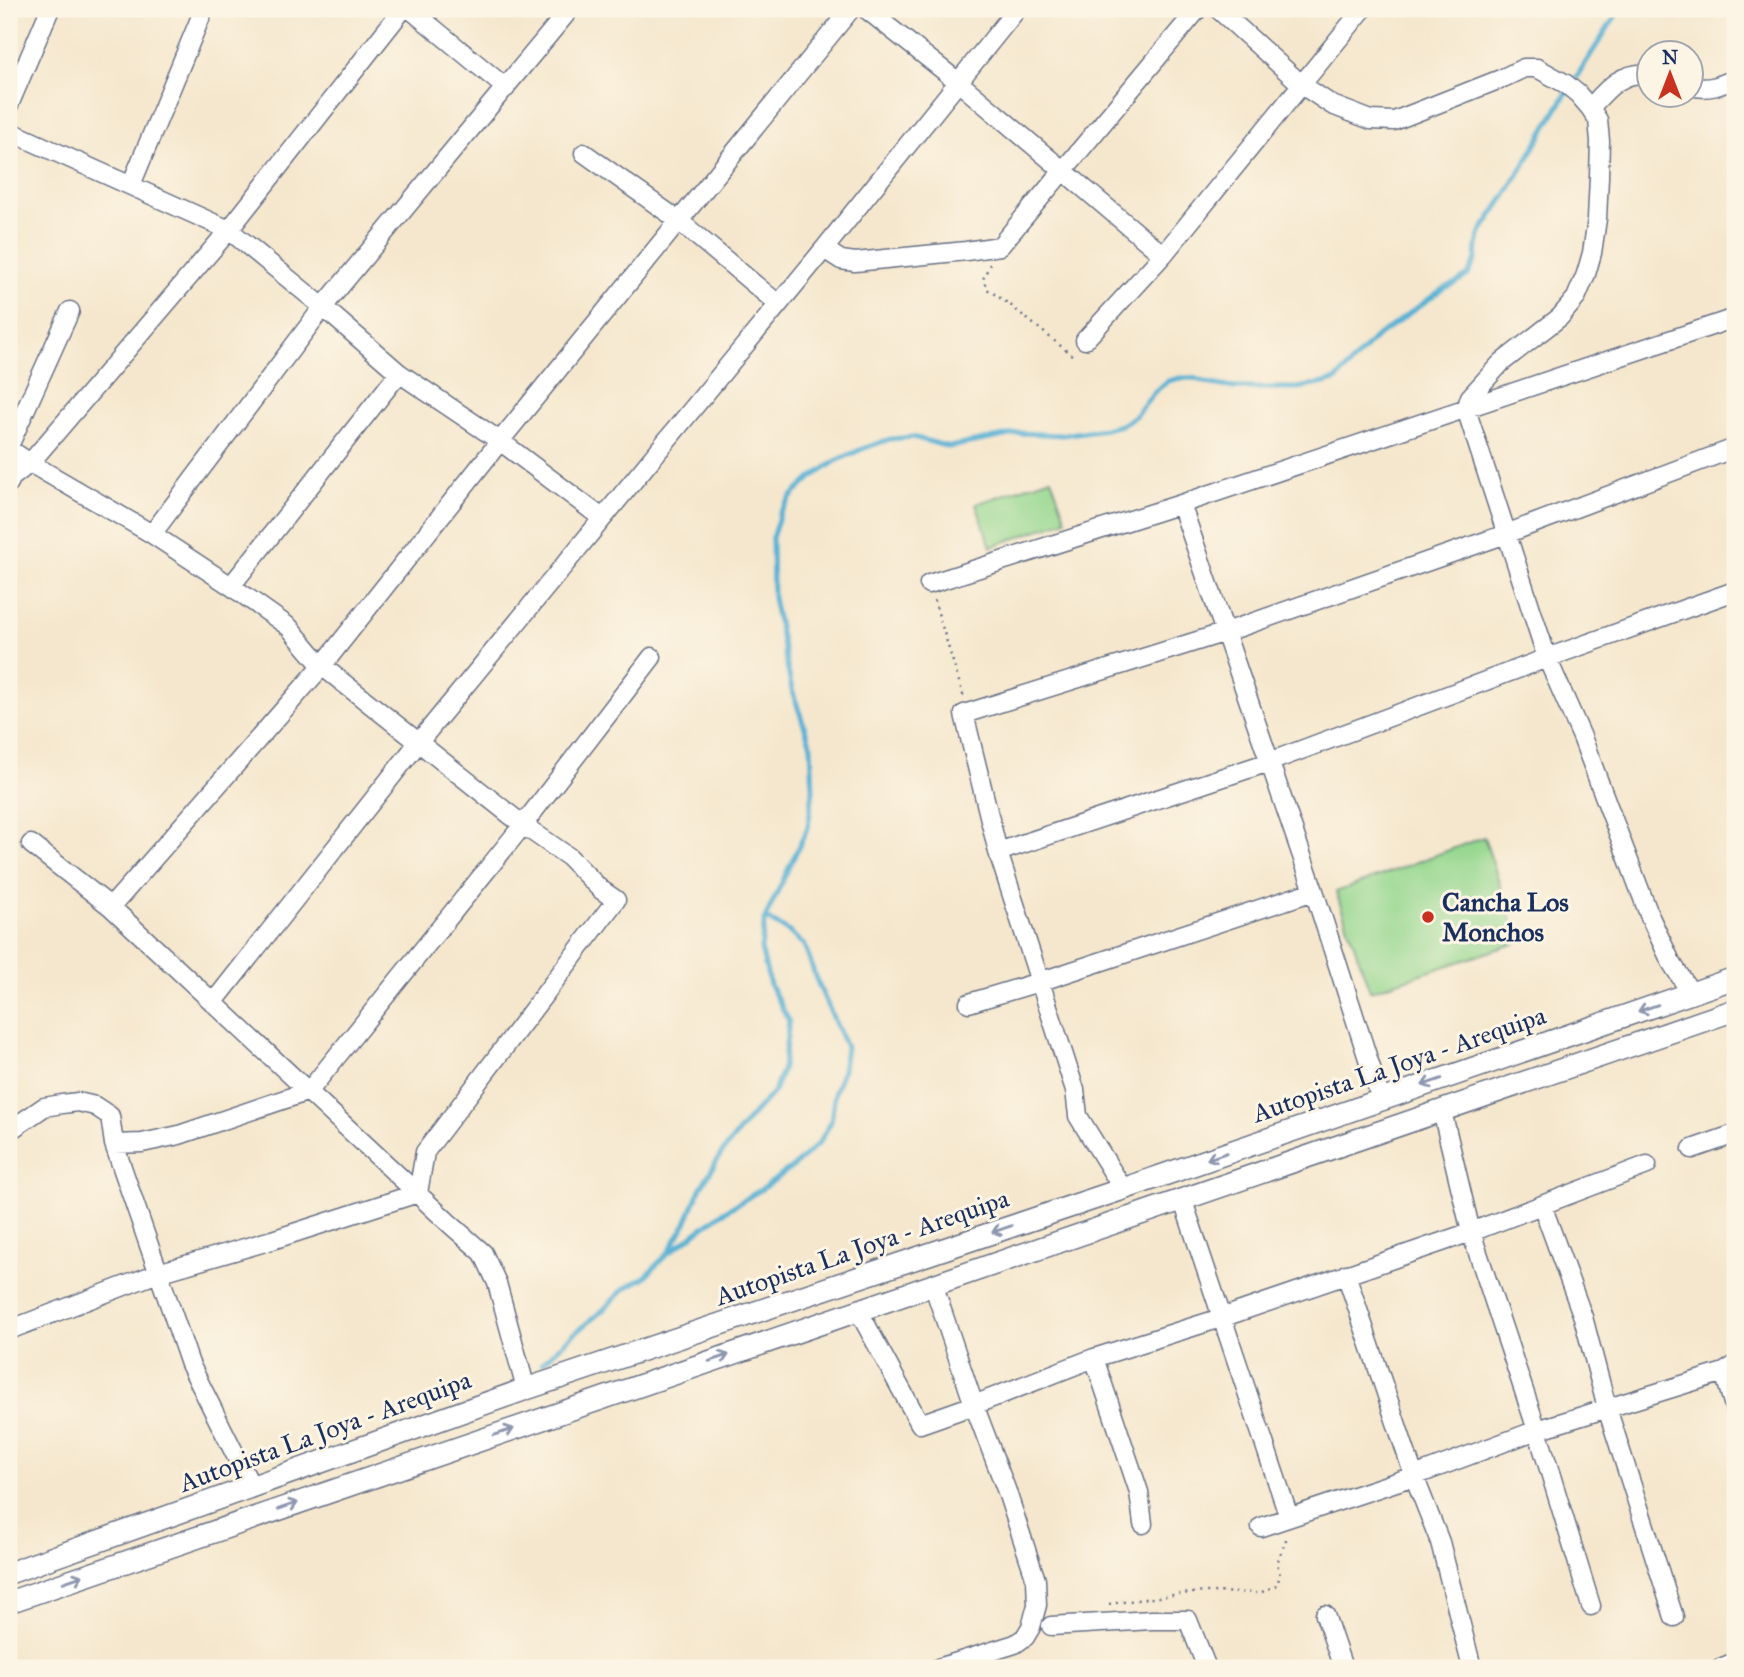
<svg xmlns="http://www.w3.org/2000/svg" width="1744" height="1677" viewBox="0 0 1744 1677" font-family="'IM FELL Great Primer',serif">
<rect width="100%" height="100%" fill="#fcf5e5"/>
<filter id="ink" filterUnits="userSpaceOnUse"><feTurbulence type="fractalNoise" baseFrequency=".0143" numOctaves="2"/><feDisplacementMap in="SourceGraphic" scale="14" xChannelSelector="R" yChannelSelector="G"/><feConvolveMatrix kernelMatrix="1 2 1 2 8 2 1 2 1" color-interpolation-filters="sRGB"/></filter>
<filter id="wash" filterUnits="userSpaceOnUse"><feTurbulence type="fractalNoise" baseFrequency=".00686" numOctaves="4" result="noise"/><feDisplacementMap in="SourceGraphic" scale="28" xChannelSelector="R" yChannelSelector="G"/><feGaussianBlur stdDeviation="1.57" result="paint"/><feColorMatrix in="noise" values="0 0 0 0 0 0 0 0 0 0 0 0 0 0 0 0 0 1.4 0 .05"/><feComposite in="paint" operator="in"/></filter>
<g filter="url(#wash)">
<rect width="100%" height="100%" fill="#f5e7cd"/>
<path fill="#96d78f" stroke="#588376" stroke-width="2" d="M1051,478L1066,520L991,547L976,504Z
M1484,837L1519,942L1370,991L1336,892Z"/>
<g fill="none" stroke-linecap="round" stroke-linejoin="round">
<path stroke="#56b1d4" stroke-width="5" d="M670,1252L722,1213L762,1189L794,1166L819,1143L831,1122L835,1091L843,1070L846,1047L816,979L805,946L788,931L765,918
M542,1363L571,1336L602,1311L624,1289L645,1277L667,1254L686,1223L700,1189L721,1154L748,1120L774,1091L783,1068L789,1021L770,985L761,949L765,918L808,827L813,791L811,746L792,690L773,598L772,538L780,513L792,496L811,478L836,461L862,449L890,439L913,437L949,447L1020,433L1062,435L1105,429L1121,425L1135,416L1154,392L1168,381L1180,378H1193L1211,384L1234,388H1297L1320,384L1336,380L1374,339L1444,288L1456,283L1468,275L1476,259L1477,245L1482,230L1506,195L1570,87L1620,9"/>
</g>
</g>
<g filter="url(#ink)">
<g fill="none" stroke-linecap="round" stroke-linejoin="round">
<g stroke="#676f85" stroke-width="21">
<path id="minor" d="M410,9L506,88
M866,9L957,81L1163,255
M1218,9L1302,85L1332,105L1371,120L1394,121L1503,78L1524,68H1537L1566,84L1578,94L1590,108L1598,120L1600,141L1599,177L1597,219L1592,253L1586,274L1576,298L1560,317L1501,363L1470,397L1466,409L1547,658L1582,737L1650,917L1671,962L1691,993
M1692,86C1707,91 1721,85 1735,79
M9,105L50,9
M1590,108C1607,89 1621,71 1650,74
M9,131L229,230L323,307L399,373L500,441L602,518
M584,153L678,220L778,304
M131,185L204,9
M824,249L841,260L855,262L966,251L1000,246L1198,9
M1085,340L1163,255L1363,9
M9,446L70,311
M9,449L30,463L152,534L231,586L289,627L322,666L523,825L569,857L600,889L616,900L425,1152L418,1193L272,1240L158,1273L9,1330
M9,483L11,478L30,463L229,230L403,9
M1181,504L1314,891L1381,1099
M152,534L323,307L570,9
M929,584L1181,504L1735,318
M231,586L399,373
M31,844L111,907L450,1224L483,1253L497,1283L526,1389
M998,852L1269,762L1547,658L1735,591
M111,907L322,666L500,441L851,9
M213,1003L418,743L824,249L1017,9
M969,1003L1039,982L1314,891
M1442,1111L1471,1232L1537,1430L1591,1606
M9,1131L44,1107L62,1104L78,1102L95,1106L110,1116L114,1144L142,1143L179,1135L309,1091L523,825L652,657
M114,1144L190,1364L251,1486
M1692,1149L1735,1134
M1123,1189L1078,1116L1075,1090L998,852L964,714L1226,632L1506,534L1735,448
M1182,1198L1289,1517
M1542,1205L1583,1317L1607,1408L1674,1617
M1346,1274L1414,1476L1440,1542L1472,1668
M933,1284L974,1405L1006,1489L1036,1580L1037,1605L1031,1627L1025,1637L1015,1644L938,1668
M858,1310L920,1424L974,1405L1094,1358L1221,1318L1471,1232L1647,1165
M1094,1358L1139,1492L1143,1524
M1724,1372L1735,1410
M1261,1527L1414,1476L1537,1430L1724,1372L1735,1365
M1325,1615L1343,1668
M1051,1626L1152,1620H1188L1207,1668
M1720,1668L1735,1662"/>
</g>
<g stroke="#676f85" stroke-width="24">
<path id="major" d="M9,1573L526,1389L1123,1189L1735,978
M9,1602L1735,1010"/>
</g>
<path stroke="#676f85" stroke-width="2.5" stroke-dasharray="2 5" stroke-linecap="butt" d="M990,264L983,279L987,289L1009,304L1073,356
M934,600L964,698
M1109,1604L1180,1594L1207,1592L1260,1593L1277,1585L1280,1575L1277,1563L1287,1537"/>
<use href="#minor" stroke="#fff" stroke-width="18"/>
<use href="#major" stroke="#fff" stroke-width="21"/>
</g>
<defs><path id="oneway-shaft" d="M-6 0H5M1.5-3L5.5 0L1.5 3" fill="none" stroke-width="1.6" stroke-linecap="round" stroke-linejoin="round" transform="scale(1.75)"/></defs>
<g stroke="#8d97ae">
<use href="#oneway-shaft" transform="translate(1648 1008) rotate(161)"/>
<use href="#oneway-shaft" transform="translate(1432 1082) rotate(161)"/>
<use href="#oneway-shaft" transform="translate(1217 1156) rotate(161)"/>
<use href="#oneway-shaft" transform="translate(1002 1229) rotate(161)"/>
<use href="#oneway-shaft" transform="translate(719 1358) rotate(-19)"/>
<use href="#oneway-shaft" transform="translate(504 1432) rotate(-19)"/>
<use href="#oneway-shaft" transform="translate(288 1506) rotate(-19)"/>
<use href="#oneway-shaft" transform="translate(73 1579) rotate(-19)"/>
</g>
</g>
<circle fill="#c8321e" stroke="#fcf5e5" stroke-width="2.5" cx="1428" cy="917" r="7"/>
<g text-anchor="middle" stroke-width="6" stroke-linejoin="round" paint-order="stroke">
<g font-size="26" font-weight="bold" fill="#1b2f5e" stroke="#fcf5e5" text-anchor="start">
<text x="1442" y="911">Cancha Los<tspan x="1442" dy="30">Monchos</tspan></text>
</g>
<g font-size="26" fill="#1b2f5e" stroke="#fcf5e5">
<text transform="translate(1399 1064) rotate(-19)" y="9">Autopista La Joya - Arequipa</text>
<text transform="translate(862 1247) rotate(-19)" y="9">Autopista La Joya - Arequipa</text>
<text transform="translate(325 1431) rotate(-20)" y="9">Autopista La Joya - Arequipa</text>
</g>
</g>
<rect width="1744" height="1677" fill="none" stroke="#fcf5e5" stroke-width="35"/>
<g transform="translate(1670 74)"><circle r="33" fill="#fcf5e5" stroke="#a2a6af" stroke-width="2"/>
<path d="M0-5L12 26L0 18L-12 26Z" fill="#c8321e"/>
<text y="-10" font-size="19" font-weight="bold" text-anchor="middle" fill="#1b2f5e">N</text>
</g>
</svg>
